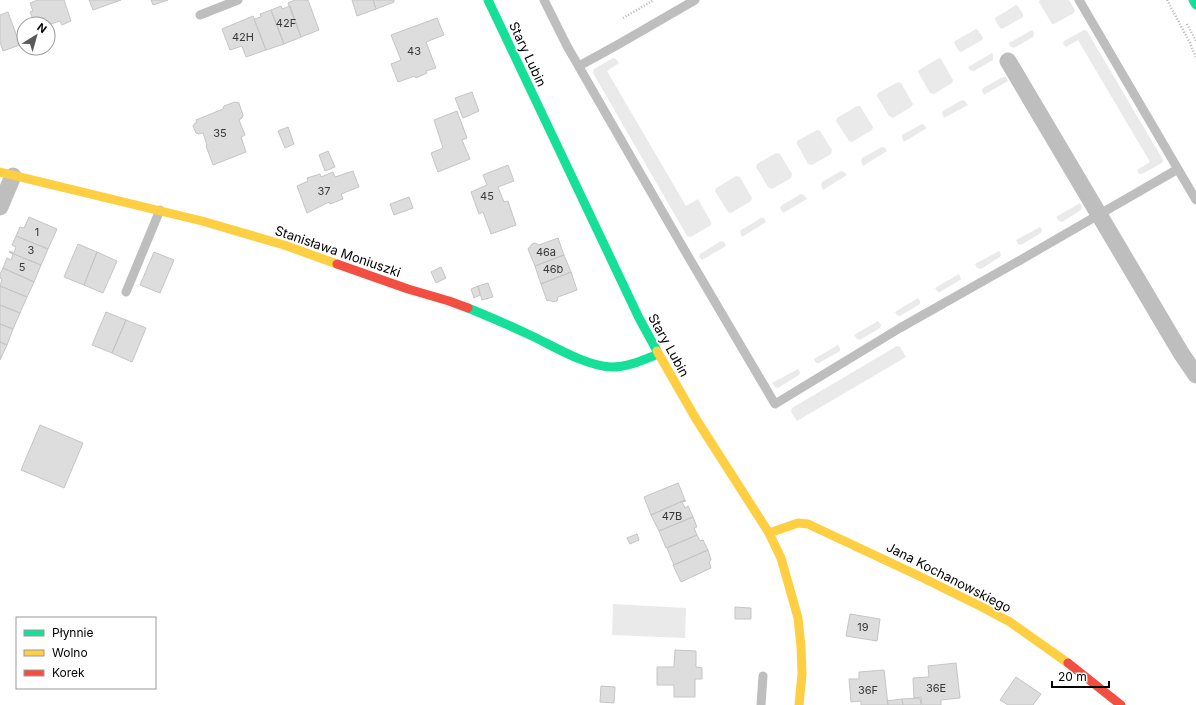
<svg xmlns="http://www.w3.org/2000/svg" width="1196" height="705" viewBox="0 0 1196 705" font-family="Inter,sans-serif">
<rect width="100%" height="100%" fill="#fff"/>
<path fill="#eaeaea" d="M1040,0H1069L1075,10L1074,13L1054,24H1052L1039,2Z
M1016,5L1018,6L1023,14V17L1002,29L1000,28L995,20V18Z
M976,29L978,30L983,38L982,40L961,52L959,51L954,43L955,41Z
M1032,30L1034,33L1033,37L1014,48L1010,46L1009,43Z
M1084,30L1087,31L1163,160L1162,163L1142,174H1139L1137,170L1150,162L1078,40L1066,47L1063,44L1064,41Z
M992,53L993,55V60L974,71L970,70L968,67Z
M613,58L616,59L619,63L607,71L686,206L698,199L711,222V225L691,237L687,236L593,73L594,69Z
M939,58L941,59L953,80L952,83L934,94L930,93L918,72L919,70Z
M1003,77H1006L1008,81L984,95L982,90L983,88Z
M898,82L901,83L913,104L911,107L893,118L889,116L877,96L878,93Z
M962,100L965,101L968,105L944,118L942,113L943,111Z
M857,106H860L873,127L872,130L852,142L849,141L836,121L837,118Z
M922,124L924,125L927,128L904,142L902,138V135Z
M817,130L820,131L832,150L831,154L812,165L808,164L797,144V141Z
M882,147L885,148L887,151L863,166L861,161L862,158Z
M776,153L780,154L792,174L791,178L772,189L768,187L756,167L757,164Z
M841,171L844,172L847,175L823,190L821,185L822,182Z
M736,176L740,177L752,198L751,201L731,213L728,212L715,191L716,188Z
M801,194L804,195L807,199L783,213L780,208L782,205Z
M1080,203L1082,207L1081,210L1062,222L1059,221L1056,217Z
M761,218H764L766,222L742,237L740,232L741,230Z
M1040,227L1042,230L1041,233L1021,245L1018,244L1016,240Z
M721,241L724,242L726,246L702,260L699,257L700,254Z
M999,251L1001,254L1000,257L981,269L977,268L975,264Z
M959,274L961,279L960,280L940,292H938L935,288Z
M918,298L920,301V304L900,316L897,315L895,312Z
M878,321L881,325L880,328L860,340L857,339L854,335Z
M838,345L840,348V351L819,363H816L814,359Z
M897,346L900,347L906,357L797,421L791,412L792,408Z
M798,369L800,372L799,375L778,388L775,387L772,383Z
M613,604L686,608L685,638L612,635Z"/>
<path fill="#ddd" stroke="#c5c5c5" d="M38,0H64L71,21L62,25L60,21L48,25V24H38L36,20L34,22L30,12L33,11L30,3Z
M89,0H121L93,10Z
M151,0H168L153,5Z
M295,0H308L319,30L301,37L288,3Z
M352,0H373L376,9L357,16Z
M373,0H394V2L376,9Z
M281,6L282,9L290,6L301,37L284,44L271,10Z
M271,10L284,44L266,50L254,19L261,17L260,14Z
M8,12L20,45L3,51L0,42V15Z
M253,16L266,50L246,57L242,46L230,50L222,29Z
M437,18L444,35L426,42L436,68L426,71L427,73L416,78L415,76L398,82L391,64L401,60L391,35Z
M472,92L479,111L463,118L455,98Z
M235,102L239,103L243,115L242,118L239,120L245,135L241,137L246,152L213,165L206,146L207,145L203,133L199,134L196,133L193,126L195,123L197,122L196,120L223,109L224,106Z
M457,111L467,138L462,140L470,159L438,172L431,153L443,148L434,120Z
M288,127L294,144L285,148L278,131Z
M328,151L335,167L325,171L319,155Z
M508,165L514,181L498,187L504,202L508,201L516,225L491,234L483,212L479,214L471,192L487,185L483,175Z
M353,171L359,187L341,194L343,199L330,204L329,202L307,213L297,186L308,181L307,178L320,174L321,177L333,172L335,177Z
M409,197L413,208L394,215L390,204Z
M29,217L57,229L48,249L16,236L20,227L24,228Z
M16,236L48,249L41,265L9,252L10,251L14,253L16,247L12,245Z
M558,238L564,255L535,266L528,249L532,244L535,243L539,245Z
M78,244L97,252L84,285L64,277Z
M9,252L41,265L34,282L3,268L7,258L11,260L13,254Z
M97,252L117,261L103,293L84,285Z
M154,252L174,260L160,293L140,285Z
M564,255L571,272L541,284L535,266Z
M441,267L446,278L436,283L431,272Z
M3,268L34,282L27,297L0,286L2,279L0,278V274Z
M571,272L577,290L558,297L557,301L553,302L549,300L547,301L541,284Z
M488,283L493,297L482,300L478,286Z
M0,286L27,297L20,313L0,305Z
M478,286L480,295L474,298L471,289Z
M0,305L20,313L13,329L0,324Z
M106,312L126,320L112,353L92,345Z
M126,320L146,328L132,362L112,353Z
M0,324L13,329L7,345L0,342Z
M0,342L7,345L0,360Z
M40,425L83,443L64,488L21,470Z
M678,483L685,500L651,515L644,497Z
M685,500L686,501L682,502L685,508L688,506L693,517L659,531L651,515Z
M693,517L697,527L694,528L697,535L666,548L659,531Z
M637,534L639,540L630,544L627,538Z
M697,535L700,541L703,540L708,550L674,565L667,548Z
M708,550L711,560L709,562L711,568L681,582L673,565Z
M735,607L751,608V619H735Z
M850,614L880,619L877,641L846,636Z
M675,650L696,651V667L702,668V679H695V697H674V685H657V667H674Z
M956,663L960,698L941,700V705H922L921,697L914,698L913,678L929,677L928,666Z
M884,670L888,705H861V701L851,702L849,679H859V672Z
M1016,677L1041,694L1033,705H1008L1000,700Z
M601,686L615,687L614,703L600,702Z
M920,698L921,705H903L902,699Z
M902,699L903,705H888L887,701Z"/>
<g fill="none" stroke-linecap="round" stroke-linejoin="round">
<path stroke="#b8b8b8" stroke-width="2.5" stroke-dasharray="1 2" stroke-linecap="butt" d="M1167,0L1190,43L1196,58
M623,18L654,0
M1187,24L1196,41"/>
<path stroke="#bebebe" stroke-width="9" d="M544,0L567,46L685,251L775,404L900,328L1017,262L1178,169
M1079,0L1196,200
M200,15L238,0
M579,66L619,44L695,0
M126,292L160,210
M761,705L763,676"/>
<path stroke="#bebebe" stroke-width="17" d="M1008,61L1181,353L1196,375
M0,207L13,176"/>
<path stroke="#16e098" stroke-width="9" d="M488,0L639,318L657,351
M1193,0L1196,5
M468,308C490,317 511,326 532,336C555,347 586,366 611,367C628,367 643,360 658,354"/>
<path stroke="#ffcf43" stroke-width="9" d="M0,172L202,221L284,245L337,264
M657,351L696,419L769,533L781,558L798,618L801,647L802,674L799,705
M769,533L798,523L808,524L919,576L982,607L1010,622L1068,663"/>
<path stroke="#f24e42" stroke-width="9" d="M337,264L408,289L449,301L468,308
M1068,663L1121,705"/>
</g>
<g text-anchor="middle" stroke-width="3.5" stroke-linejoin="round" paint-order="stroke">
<g font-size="11" fill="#373737">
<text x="286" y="27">42F</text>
<text x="243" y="41">42H</text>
<text x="414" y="55">43</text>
<text x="220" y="137">35</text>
<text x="324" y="195">37</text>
<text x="487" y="200">45</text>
<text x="37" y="236">1</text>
<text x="31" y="254">3</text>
<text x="546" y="256">46a</text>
<text x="22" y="271">5</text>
<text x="553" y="273">46b</text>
<text x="672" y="520">47B</text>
<text x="863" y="631">19</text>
<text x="936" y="692">36E</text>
<text x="868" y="694">36F</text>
</g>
<g font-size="13" fill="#000" stroke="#fff">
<text transform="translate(528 54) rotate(65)" y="5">Stary Lubin</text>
<text transform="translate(338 251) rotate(19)" y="5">Stanisława Moniuszki</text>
<text transform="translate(669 345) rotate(61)" y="5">Stary Lubin</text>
<text transform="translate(949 577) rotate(27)" y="5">Jana Kochanowskiego</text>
</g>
</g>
<rect x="16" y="617" width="140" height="72" fill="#ffffff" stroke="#999999"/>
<rect x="24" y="630" width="20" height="6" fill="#16e098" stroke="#999999"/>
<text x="52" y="637" font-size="12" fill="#000000">Płynnie</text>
<rect x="24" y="650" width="20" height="6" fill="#ffcf43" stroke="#999999"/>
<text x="52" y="657" font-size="12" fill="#000000">Wolno</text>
<rect x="24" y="670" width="20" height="6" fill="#f24e42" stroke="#999999"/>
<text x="52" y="677" font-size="12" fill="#000000">Korek</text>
<g transform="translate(36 36) rotate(37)"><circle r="19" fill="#ffffff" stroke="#999999"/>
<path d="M0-3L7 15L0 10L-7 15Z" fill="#595959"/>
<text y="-6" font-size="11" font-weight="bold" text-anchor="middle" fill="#000000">N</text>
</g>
<path d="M1052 681v6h57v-6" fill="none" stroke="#000000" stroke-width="2"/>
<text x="1058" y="681" font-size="12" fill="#000000" stroke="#ffffff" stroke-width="3" paint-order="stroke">20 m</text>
</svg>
